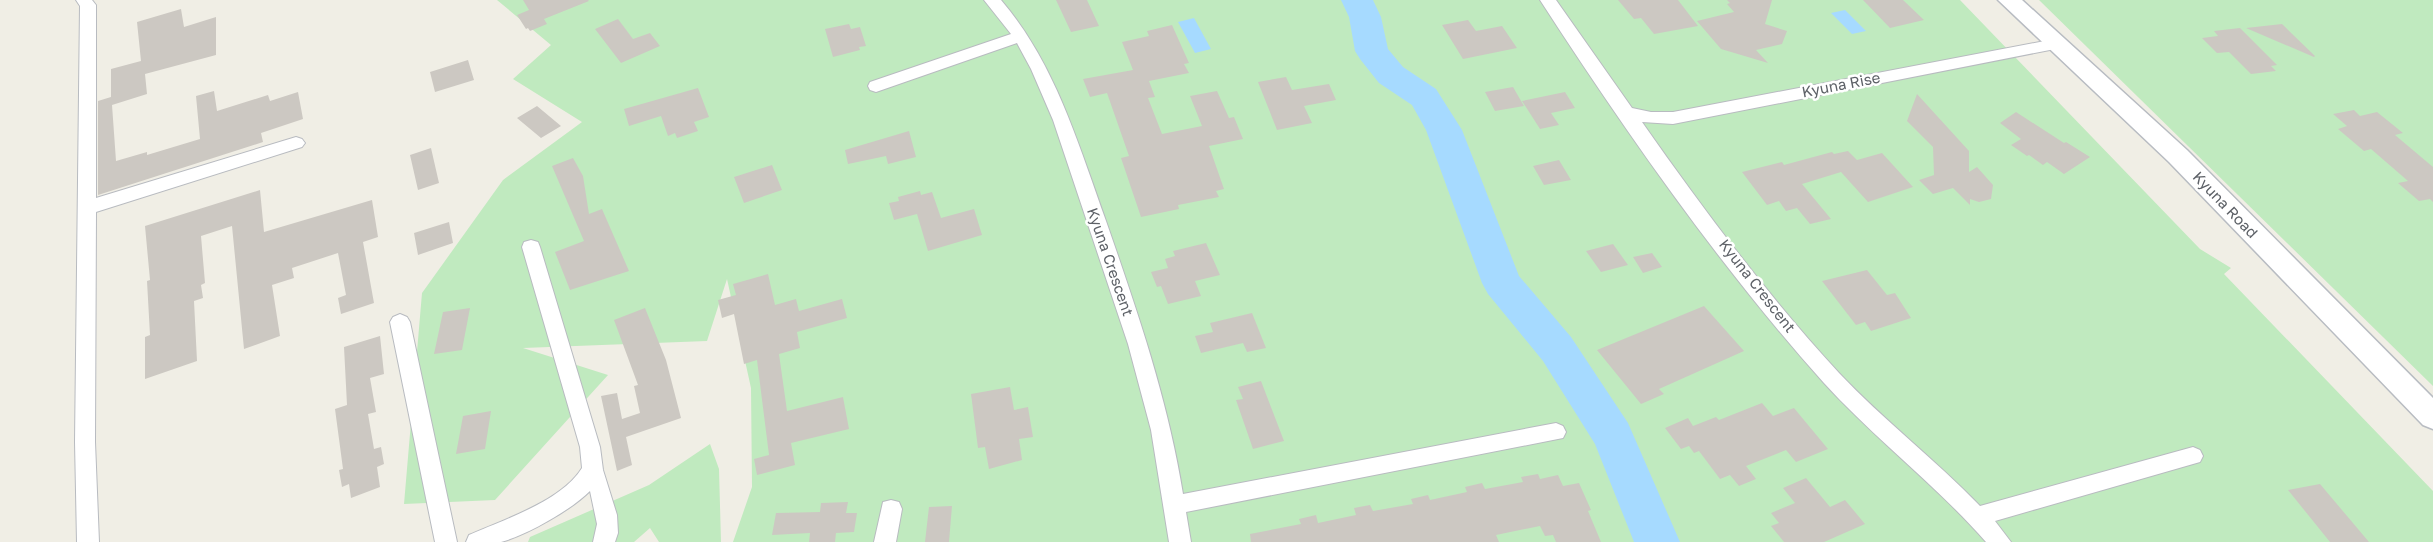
<svg xmlns="http://www.w3.org/2000/svg" width="2433" height="542" viewBox="0 0 2433 542" font-family="'Golos Text',sans-serif">
<rect width="100%" height="100%" fill="#f0eee5"/>
<path fill="#c0eabf" d="M497,0H1960L2200,249L2231,268L2224,274L2433,491V542H733L752,487L751,388L727,279L707,341L523,348L608,375L495,500L404,504L422,293L503,180L582,122L513,79L551,45Z
M2039,0H2433V386Z
M710,444L719,469L721,542H659L650,528L634,542H528L530,537L649,485Z"/>
<path fill="#a6daff" d="M1845,10L1866,31L1852,34L1831,13Z
M1194,18L1211,49L1195,53L1178,22Z"/>
<g fill="none" stroke-linecap="round" stroke-linejoin="round">
<path fill="#a6daff" fill-rule="evenodd" d="M1341,0H1373L1381,17L1388,49L1403,67L1436,89L1462,130L1519,276L1571,337L1628,423L1680,542H1634L1595,444L1543,361L1488,294L1482,283L1426,130L1412,105L1379,83L1360,59L1355,51L1349,17Z"/>
</g>
<path fill="#ccc8c2" d="M523,0H588L589,1L544,19L547,24L530,31L528,28L526,29L517,15L529,10Z
M1056,0H1087L1099,26L1071,32Z
M1618,0H1678L1698,26L1654,34L1641,18L1634,19Z
M1727,0H1772L1765,24L1787,31L1782,44L1756,50L1768,63L1721,49L1697,21L1734,12L1727,4L1730,3Z
M1863,0H1903L1924,20L1890,28Z
M181,9L184,27L216,17V55L145,74L147,94L112,105L116,161L147,152V155L200,139L196,96L214,91L217,111L268,95L270,101L298,92L303,119L261,133L263,142L98,195V101L111,97V69L141,61L137,22Z
M618,19L633,39L650,33L660,46L621,63L595,29Z
M1468,20L1476,31L1502,26L1517,48L1463,59L1442,25Z
M849,24L851,29L860,27L866,46L859,47L860,50L833,57L825,29Z
M2282,24L2315,56L2314,57L2246,28Z
M1172,25L1189,63L1184,64L1189,73L1149,81L1155,97L1148,98L1162,134L1202,126L1190,96L1217,91L1229,118L1234,117L1243,139L1209,146L1224,189L1216,191L1219,197L1178,205L1179,209L1141,217L1121,158L1129,156L1107,93L1090,97L1083,79L1133,70L1122,42L1149,36L1147,31Z
M2240,28L2277,65L2271,66L2276,71L2251,74L2229,52L2217,53L2202,38L2218,36L2214,31Z
M468,60L474,80L435,92L430,72Z
M1286,77L1292,90L1329,84L1336,100L1304,106L1312,123L1277,130L1258,82Z
M1513,87L1524,106L1495,111L1485,92Z
M698,88L709,117L694,122L698,131L677,138L675,133L668,136L661,116L629,126L624,109Z
M1565,92L1575,108L1551,113L1559,125L1540,129L1522,101Z
M1917,94L1969,151V172L1977,167L1993,185L1991,199L1979,202L1970,199V205L1953,188L1933,194L1919,180L1934,175L1933,147L1907,121Z
M537,106L561,126L541,138L517,118Z
M2354,110L2360,116L2377,112L2403,133L2395,135L2433,167V202L2430,199L2419,201L2398,183L2408,181L2371,149L2364,151L2338,129L2347,126L2333,114Z
M2016,112L2064,143L2066,142L2090,157L2064,174L2047,162L2043,165L2029,155L2027,156L2011,145L2021,139L2000,123Z
M909,131L916,157L888,164L886,156L848,164L845,150Z
M431,148L439,183L418,190L410,155Z
M1848,151L1857,160L1882,153L1913,187L1868,202L1841,172L1802,184L1831,219L1810,224L1797,208L1786,211L1779,201L1767,205L1742,172L1782,162L1784,165L1832,152L1834,154Z
M573,158L583,176L589,214L602,209L629,271L570,290L555,252L584,241L552,166Z
M1559,160L1571,180L1544,185L1533,166Z
M772,165L782,190L744,203L734,177Z
M260,190L264,232L372,200L378,237L363,242L374,303L341,314L338,298L346,295L338,253L292,268L294,278L272,285L280,336L244,349L232,226L201,236L205,283L201,285L203,298L194,301L197,361L145,379V337L150,335L147,281L150,280L145,226Z
M920,191L921,195L932,192L941,218L974,209L982,235L928,251L917,214L894,220L889,203L899,201L898,197Z
M449,222L453,243L418,255L414,233Z
M1206,243L1220,275L1195,281L1201,296L1168,304L1161,286L1157,287L1151,272L1168,268L1165,259L1175,256L1173,251Z
M1613,244L1628,265L1601,272L1586,251Z
M1652,253L1662,267L1643,273L1633,257Z
M1867,270L1887,295L1895,293L1911,318L1871,331L1865,322L1856,325L1822,281Z
M768,274L775,305L796,299L799,311L842,299L847,318L797,332L800,348L779,354L787,411L843,397L849,429L791,443L795,465L757,475L754,459L769,455L757,360L744,364L734,314L722,318L718,300L736,295L733,284Z
M1704,306L1744,351L1659,389L1664,394L1641,404L1597,350Z
M470,308L462,350L434,354L443,312Z
M645,308L666,360L681,418L626,437L632,465L617,471L601,396L617,393L622,419L640,413L634,386L638,385L614,320Z
M1252,313L1266,348L1247,352L1243,343L1201,353L1195,336L1213,332L1210,323Z
M380,336L384,374L370,378L376,412L368,414L374,449L381,447L384,464L377,467L380,487L351,498L349,484L342,487L339,470L343,469L335,409L347,405L344,347Z
M1261,381L1284,441L1253,449L1236,400L1243,399L1238,387Z
M1010,387L1014,410L1028,407L1033,437L1019,439L1022,460L989,469L985,447L978,448L971,394Z
M1762,403L1773,416L1794,408L1828,449L1796,462L1786,450L1746,466L1756,479L1739,486L1730,475L1720,479L1699,451L1694,453L1689,446L1681,449L1665,428L1688,418L1693,426L1716,417L1719,420Z
M491,411L485,449L456,454L463,416Z
M1538,474L1540,479L1558,475L1563,486L1579,483L1591,510L1588,511L1601,542H1556L1553,535L1545,536L1540,526L1496,535L1499,542H1251L1250,534L1301,524L1299,519L1316,515L1318,523L1356,515L1354,508L1370,505L1373,511L1413,504L1411,499L1428,495L1430,500L1467,492L1465,487L1482,483L1485,489L1523,482L1521,477Z
M1806,478L1830,507L1845,500L1865,524L1824,542H1784L1771,526L1779,523L1771,513L1795,503L1783,488Z
M2320,484L2369,542H2330L2288,490Z
M848,502L846,513H857L854,532L836,533L835,542H809L810,533L772,535L776,513L820,512L821,503Z
M952,506L949,542H925L929,507Z"/>
<g fill="none" stroke-linecap="round" stroke-linejoin="round">
<g stroke="#b8bbc0" stroke-width="2">
<path id="street" d="M76,0H92L96,5V198L296,137L302,139L305,143L302,147L96,212L95,442L99,542H77L75,442L80,6Z
M984,0H1001C1055,63 1078,143 1106,221C1137,310 1168,400 1183,494L1556,423L1563,426L1566,432L1563,438L1186,512L1191,542H1169L1151,430L1128,344L1053,120L1031,69L1018,45L1017,43L876,92L870,90L868,86L870,82L1011,34Z
M1540,0H1556L1632,108L1651,112H1673L2055,39L2061,40L2063,44L2061,48L2055,49L1673,124L1642,122C1703,209 1767,295 1839,373C1883,420 1935,459 1980,506L2193,447L2200,450L2203,456L2200,462L1995,521L2011,542H1986C1936,485 1875,439 1824,383C1720,267 1625,131 1540,0Z
M531,240L538,242L540,247L600,447L603,470L617,515L618,533L615,542H593L597,524L590,491C571,510 527,535 501,542C491,542 477,542 466,542L469,535C503,520 562,501 582,468L580,447L522,247L524,242Z
M400,314L407,317L410,322L457,542H435L390,322L393,317Z
M891,500L899,502L902,509L896,542H874L883,502Z"/>
</g>
<g stroke="#b8bcc2" stroke-width="3">
<path id="secondary" d="M1998,0H2022L2187,150L2433,398V429L2423,425L2169,162Z"/>
</g>
<use href="#street" fill="#fff" fill-rule="evenodd"/>
<use href="#secondary" fill="#fff" fill-rule="evenodd"/>
</g>
<g text-anchor="middle" stroke-width="5" stroke-linejoin="round" paint-order="stroke">
<g font-size="15" fill="#5d6167" stroke="#fff">
<text transform="translate(1841 85) rotate(-11)" y="5">Kyuna Rise</text>
<text transform="translate(2225 205) rotate(46)" y="5">Kyuna Road</text>
<text transform="translate(1110 262) rotate(71)" y="5">Kyuna Crescent</text>
<text transform="translate(1757 286) rotate(52)" y="5">Kyuna Crescent</text>
</g>
</g>
</svg>
